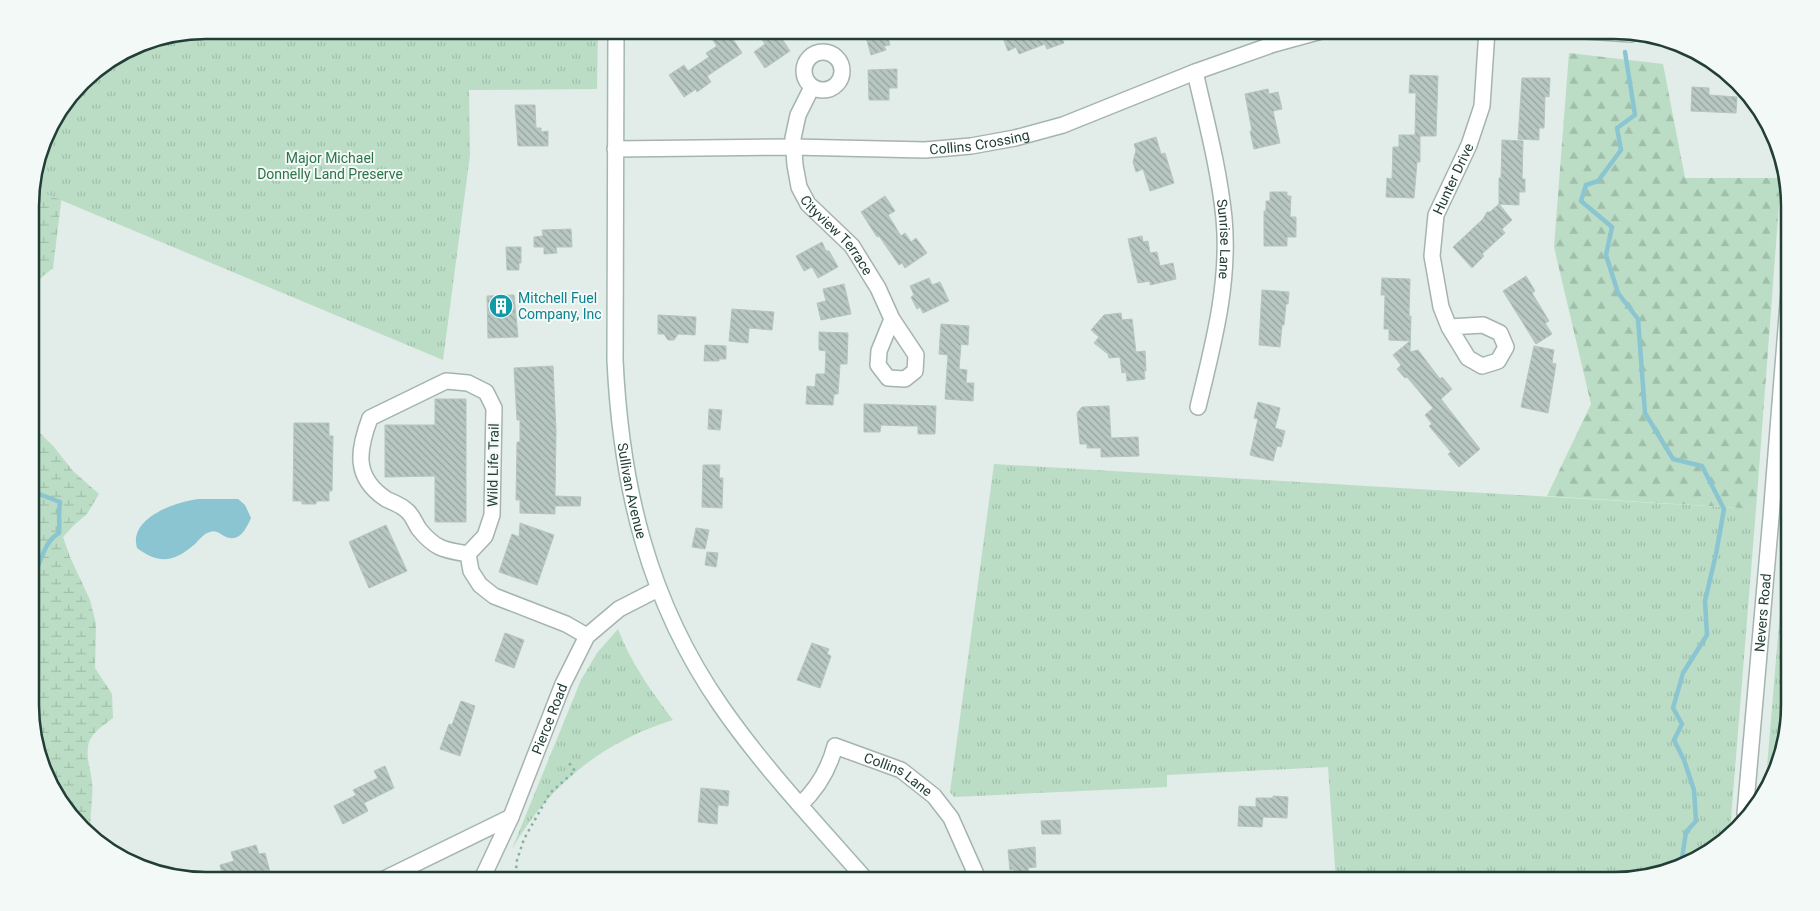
<svg xmlns="http://www.w3.org/2000/svg" width="1820" height="911" viewBox="0 0 1820 911" font-family="Roboto,sans-serif">
<defs>
<pattern id="forest-firs" width="22" height="20" patternUnits="userSpaceOnUse" patternTransform="scale(1.25)"><rect width="22" height="20" fill="#bbddc5"/><path d="M5 1l3.5 6h-7zM16 11l3.5 6h-7z" fill="#a0bfaa"/></pattern>
<pattern id="wetland-marsh" width="20" height="14" patternUnits="userSpaceOnUse" patternTransform="scale(1.25)"><rect width="20" height="14" fill="#bbddc5"/><path d="M1 5h8M5 5V1M11 12h8M15 12V8" fill="none" stroke="#a0bfaa"/></pattern>
<pattern id="park-tufts" width="24" height="20" patternUnits="userSpaceOnUse" patternTransform="scale(1.25)"><rect width="24" height="20" fill="#bbddc5"/><path d="M3 7l-1-3M5 7V3M7 7l1-3M15 17l-1-3M17 17v-4M19 17l1-3" fill="none" stroke="#a0bfaa"/></pattern>
<pattern id="building-back-hatch" width="6" height="6" patternUnits="userSpaceOnUse" patternTransform="scale(1.25)"><rect width="6" height="6" fill="#b8c7c1"/><path d="M-1 5l2 2M0 0l6 6M5-1l2 2" fill="none" stroke="#95a39e"/></pattern>
</defs>
<rect width="100%" height="100%" fill="#e2ece8"/>
<path fill="url(#forest-firs)" d="M1569,53L1663,64L1685,178H1781L1756,509L1547,496L1591,404L1554,247Z"/>
<path fill="url(#wetland-marsh)" d="M40,157L64,178L53,268L38,280L31,299L30,194Z
M31,414L34,427L54,447L73,471L99,494L87,514L73,526L63,537L70,557L90,600L96,624L95,668L112,694L113,718C103,726 90,733 88,747C86,758 91,771 92,782C94,799 88,817 92,834L66,812L32,729Z"/>
<path fill="url(#park-tufts)" d="M205,30H598L597,89L469,90L470,155L443,360L32,188L48,128L90,74L139,43Z
M994,464L1756,509L1730,831L1712,851L1626,881H1336L1328,767L1167,775V787L954,797L950,792Z
M1788,516L1790,706L1772,783L1765,791Z
M618,629C631,663 651,691 673,720C602,742 549,785 512,849L581,680L597,653Z"/>
<path fill="#8bc5d1" d="M199,499H238L245,505L251,518C246,529 239,544 224,536C219,533 216,530 210,532C204,533 199,540 195,544C174,562 160,565 137,548C128,518 177,501 199,499Z"/>
<g fill="none" stroke-linecap="round" stroke-linejoin="round">
<path stroke="#8bc5d1" stroke-width="4.5" d="M1625,52L1635,115L1617,128L1621,150L1598,181L1586,185L1581,201L1612,227L1606,255L1618,293L1638,319L1645,413L1673,459L1702,466L1724,509L1716,554L1705,601L1707,635L1683,673L1673,708L1682,724L1674,740L1684,760L1694,790L1696,821L1686,832L1682,858L1676,864
M31,491L60,502C58,513 60,522 59,533C42,543 43,563 31,578
M31,605V619"/>
</g>
<path fill="url(#building-back-hatch)" stroke="#b5c6bf" d="M725,30H727L742,53L707,76L711,82L697,92L696,89L684,97L669,75L684,65L688,71L709,57L706,53L717,46L712,39Z
M771,30H776L790,51L765,68L754,52L765,44L760,37Z
M864,30H886L890,45L884,46L886,50L871,55Z
M1000,30H1059L1064,43L1047,49L1045,44L1019,54L1016,47L1008,51Z
M897,69V88H889V100H869L868,70Z
M1410,75L1438,76L1436,136H1420V162H1417L1414,198L1386,197L1387,178L1392,179L1393,147H1399V135H1415L1416,93H1409Z
M1522,78H1550L1549,97L1545,96L1544,128H1539V140L1518,139Z
M1692,87L1709,88V95L1737,97L1736,113L1691,111Z
M1268,89L1269,94L1278,92L1282,109L1273,111L1280,143L1254,149L1250,131H1252L1245,94Z
M515,105H535L536,128H541V132L548,131V146H518Z
M1156,137L1161,154L1165,153L1174,183L1150,191L1143,169L1136,172L1133,162L1136,150L1134,144Z
M1502,140L1523,141L1522,179H1525V192H1519V205L1499,204V178H1501Z
M1270,192H1287V196H1291L1290,217H1296V237H1287V246H1264V211H1266V201H1270Z
M885,196L895,211L888,215L901,236L905,233L911,242L916,238L927,253L905,268L902,263L899,265L879,236L877,237L861,212Z
M1499,204L1512,220L1502,229L1505,233L1482,254L1484,256L1472,268L1453,247L1483,219L1487,212H1490Z
M571,229L572,247H556L557,253L544,254V247H534V237L543,236L542,230Z
M1142,236L1143,242L1148,241L1150,253L1157,252L1160,266L1173,263L1176,279L1150,285V281L1138,283L1128,239Z
M822,242L826,251H829L838,267L818,278L812,267L804,271L796,256Z
M506,247H521V263H519V270H507Z
M1526,276L1535,291L1532,293L1549,321L1545,323L1552,334L1536,344L1503,291Z
M929,278L932,285L940,282L949,301L923,313L920,307L917,309L911,297L914,295L910,286Z
M1382,278L1410,279L1409,316H1411L1410,352L1418,350L1440,379L1442,377L1452,389L1441,399L1480,449L1459,467L1448,454L1451,452L1429,426L1432,424L1425,415L1433,408L1407,377L1405,378L1397,369L1401,365L1393,355L1410,341L1389,340V329H1384L1385,295H1381Z
M844,284L851,314L821,320L817,303L826,301L823,289Z
M1262,290L1289,292L1288,304H1286L1284,325H1282L1280,347L1259,345Z
M514,295L518,337L488,338L487,296Z
M732,309L774,312L772,330L749,328L748,343L729,341Z
M1121,313L1122,320L1132,319L1136,352L1145,351L1146,371H1144L1145,379L1127,381L1126,372L1122,373L1120,357L1109,358L1108,354L1094,343L1099,337L1091,330L1104,315Z
M658,315L696,317L695,335L678,334L674,340H668L664,334H658Z
M941,324L969,326L968,345L961,344L959,369L967,370L966,383H974L973,401L945,399L948,355L939,354Z
M819,332L848,333L847,364H840L838,394H834L833,405L806,404L807,386L815,387L816,374H825L826,351L819,350Z
M705,345L726,346V359H719V361H704Z
M1534,346L1554,350L1552,363L1556,364L1548,413L1521,407Z
M553,366L556,431L555,496L581,497L580,506H555V514L520,513V500H516L517,442H520V420H517L514,368Z
M435,399H466V522H435V476L385,477V425H435Z
M1258,402L1280,408L1275,428L1285,431L1281,447L1277,446L1273,461L1250,455L1258,419L1254,418Z
M864,404L936,406L935,434H918V426H906L881,425L880,432H864Z
M1109,406L1111,438L1138,437L1139,456L1101,457V448H1087V444H1080L1077,413L1082,407Z
M709,409L722,410L720,430L708,429Z
M294,423H329V436H333L332,491H329V501H316V504H302V501H293Z
M703,465H720L719,478H723L722,508L702,507Z
M520,523L554,535L537,585L499,572L512,534L519,537Z
M386,525L407,571L369,588L349,542Z
M696,528L709,530L705,549L692,547Z
M707,552L718,553L716,567L705,565Z
M505,633L524,640L514,668L495,661Z
M812,643L829,649L827,654L831,656L820,688L797,680Z
M461,701L475,706L460,756L440,749L449,724L452,725Z
M385,766L394,788L364,803L368,811L343,824L334,806L356,795L353,790L378,778L374,771Z
M701,788L729,791L728,806L718,805L717,824L698,822Z
M1273,796L1288,797L1287,818L1263,817L1262,827L1238,826L1239,806L1256,807V798H1273Z
M1060,820L1061,834H1042L1041,821Z
M256,845L259,854L265,853L270,872L242,879L241,876L224,881L220,865L234,861L231,852Z
M1035,847L1036,867L1028,868L1029,879L1015,881L1014,869L1010,870L1008,850Z"/>
<g fill="none" stroke-linecap="round" stroke-linejoin="round">
<g stroke="#a5b4af" stroke-width="18">
<g id="minor">
<path d="M1571,30L1631,34"/>
<circle cx="823" cy="71" r="19"/>
<path id="s1" d="M1195,72C1206,120 1219,169 1224,218C1230,283 1213,345 1198,407"/>
<path id="s2" d="M812,87L798,115L793,138L795,165L799,187L808,204L852,246L878,288L892,319L916,355L915,371L905,379L888,378L878,365L879,351L892,319"/>
<path id="s3" d="M615,149L793,147L925,150L971,146L1015,138L1063,125L1195,72L1274,44L1325,30"/>
<path id="s4" d="M1449,327L1483,325L1500,333L1506,347L1498,361L1482,366L1468,358L1449,327L1441,307L1432,256L1436,215L1469,145L1482,106L1487,30"/>
<path d="M468,554C444,550 435,549 419,529C415,523 412,514 406,510C401,505 392,502 386,499C353,477 358,450 370,418L446,381L468,383L486,392L494,408L492,515L485,536L468,554L471,571L480,585L494,596L566,624L587,636"/>
<path id="s5" d="M800,805C817,789 829,769 835,746L901,770L934,796L951,818L979,881"/>
</g>
</g>
<g stroke="#a5b4af" stroke-width="18">
<g id="tertiary">
<path id="s6" d="M1745,814L1771,517L1789,291"/>
<path d="M380,881L511,817"/>
<path id="s7" d="M481,881L511,817L563,684L587,636L619,609L658,589"/>
</g>
</g>
<g stroke="#a1b8b0" stroke-width="18">
<g id="secondary">
<path id="s8" d="M616,30L615,360C621,486 648,601 721,706C764,768 817,824 867,881"/>
</g>
</g>
<path stroke="#83b0a2" stroke-width="2.5" stroke-dasharray="2.5 4" stroke-linecap="butt" d="M515,881L517,860L524,839L550,793L575,771L569,763"/>
<use href="#minor" stroke="#fff" stroke-width="15"/>
<use href="#tertiary" stroke="#fff" stroke-width="15"/>
<use href="#secondary" stroke="#fff" stroke-width="15"/>
</g>
<defs>
<g id="building-disc" transform="scale(1.25)"><circle r="9.5" fill="#0f9aa8" stroke="#f3f9f6"/><path d="M-4-6H4V6H1V3H-1V6H-4ZM-2.5-4.3h1.7v1.8h-1.7ZM.8-4.3h1.7v1.8H.8ZM-2.5-1h1.7V.8h-1.7ZM.8-1h1.7V.8H.8Z" fill="#fff"/></g>
</defs>
<g fill-rule="evenodd">
<use href="#building-disc" x="501" y="306"/>
</g>
<g text-anchor="middle" stroke-width="4" stroke-linejoin="round" paint-order="stroke">
<g font-size="14" fill="#223e37" stroke="#f3f9f6">
<text dy="5" stroke="none"><textPath href="#s3" startOffset="365">Collins Crossing</textPath></text>
<text dy="5" stroke="none"><textPath href="#s4" startOffset="308">Hunter Drive</textPath></text>
<text dy="5" stroke="none"><textPath href="#s2" startOffset="166">Cityview Terrace</textPath></text>
<text dy="5" stroke="none"><textPath href="#s1" startOffset="170">Sunrise Lane</textPath></text>
<text transform="translate(493 465) rotate(-89)" y="5">Wild Life Trail</text>
<text dy="5" stroke="none"><textPath href="#s8" startOffset="462">Sullivan Avenue</textPath></text>
<text dy="5" stroke="none"><textPath href="#s6" startOffset="202">Nevers Road</textPath></text>
<text dy="5" stroke="none"><textPath href="#s7" startOffset="176">Pierce Road</textPath></text>
<text dy="5" stroke="none"><textPath href="#s5" startOffset="139">Collins Lane</textPath></text>
</g>
<g font-size="14" fill="#2d7449" stroke="#f3f9f6">
<text x="330" y="163">Major Michael<tspan x="330" dy="16">Donnelly Land Preserve</tspan></text>
</g>
<g font-size="14" fill="#0d838f" stroke="#f3f9f6" text-anchor="start">
<text x="518" y="303">Mitchell Fuel<tspan x="518" dy="16">Company, Inc</tspan></text>
</g>
</g>
<path d="M0 0H1820V911H0ZM206 39H1614A167 167 0 0 1 1781 206V705A167 167 0 0 1 1614 872H206A167 167 0 0 1 39 705V206A167 167 0 0 1 206 39Z" fill="#f3f9f6" fill-rule="evenodd"/>
<path fill="none" stroke="#223e37" stroke-width="2.5" d="M206 39H1614A167 167 0 0 1 1781 206V705A167 167 0 0 1 1614 872H206A167 167 0 0 1 39 705V206A167 167 0 0 1 206 39Z"/>
</svg>
